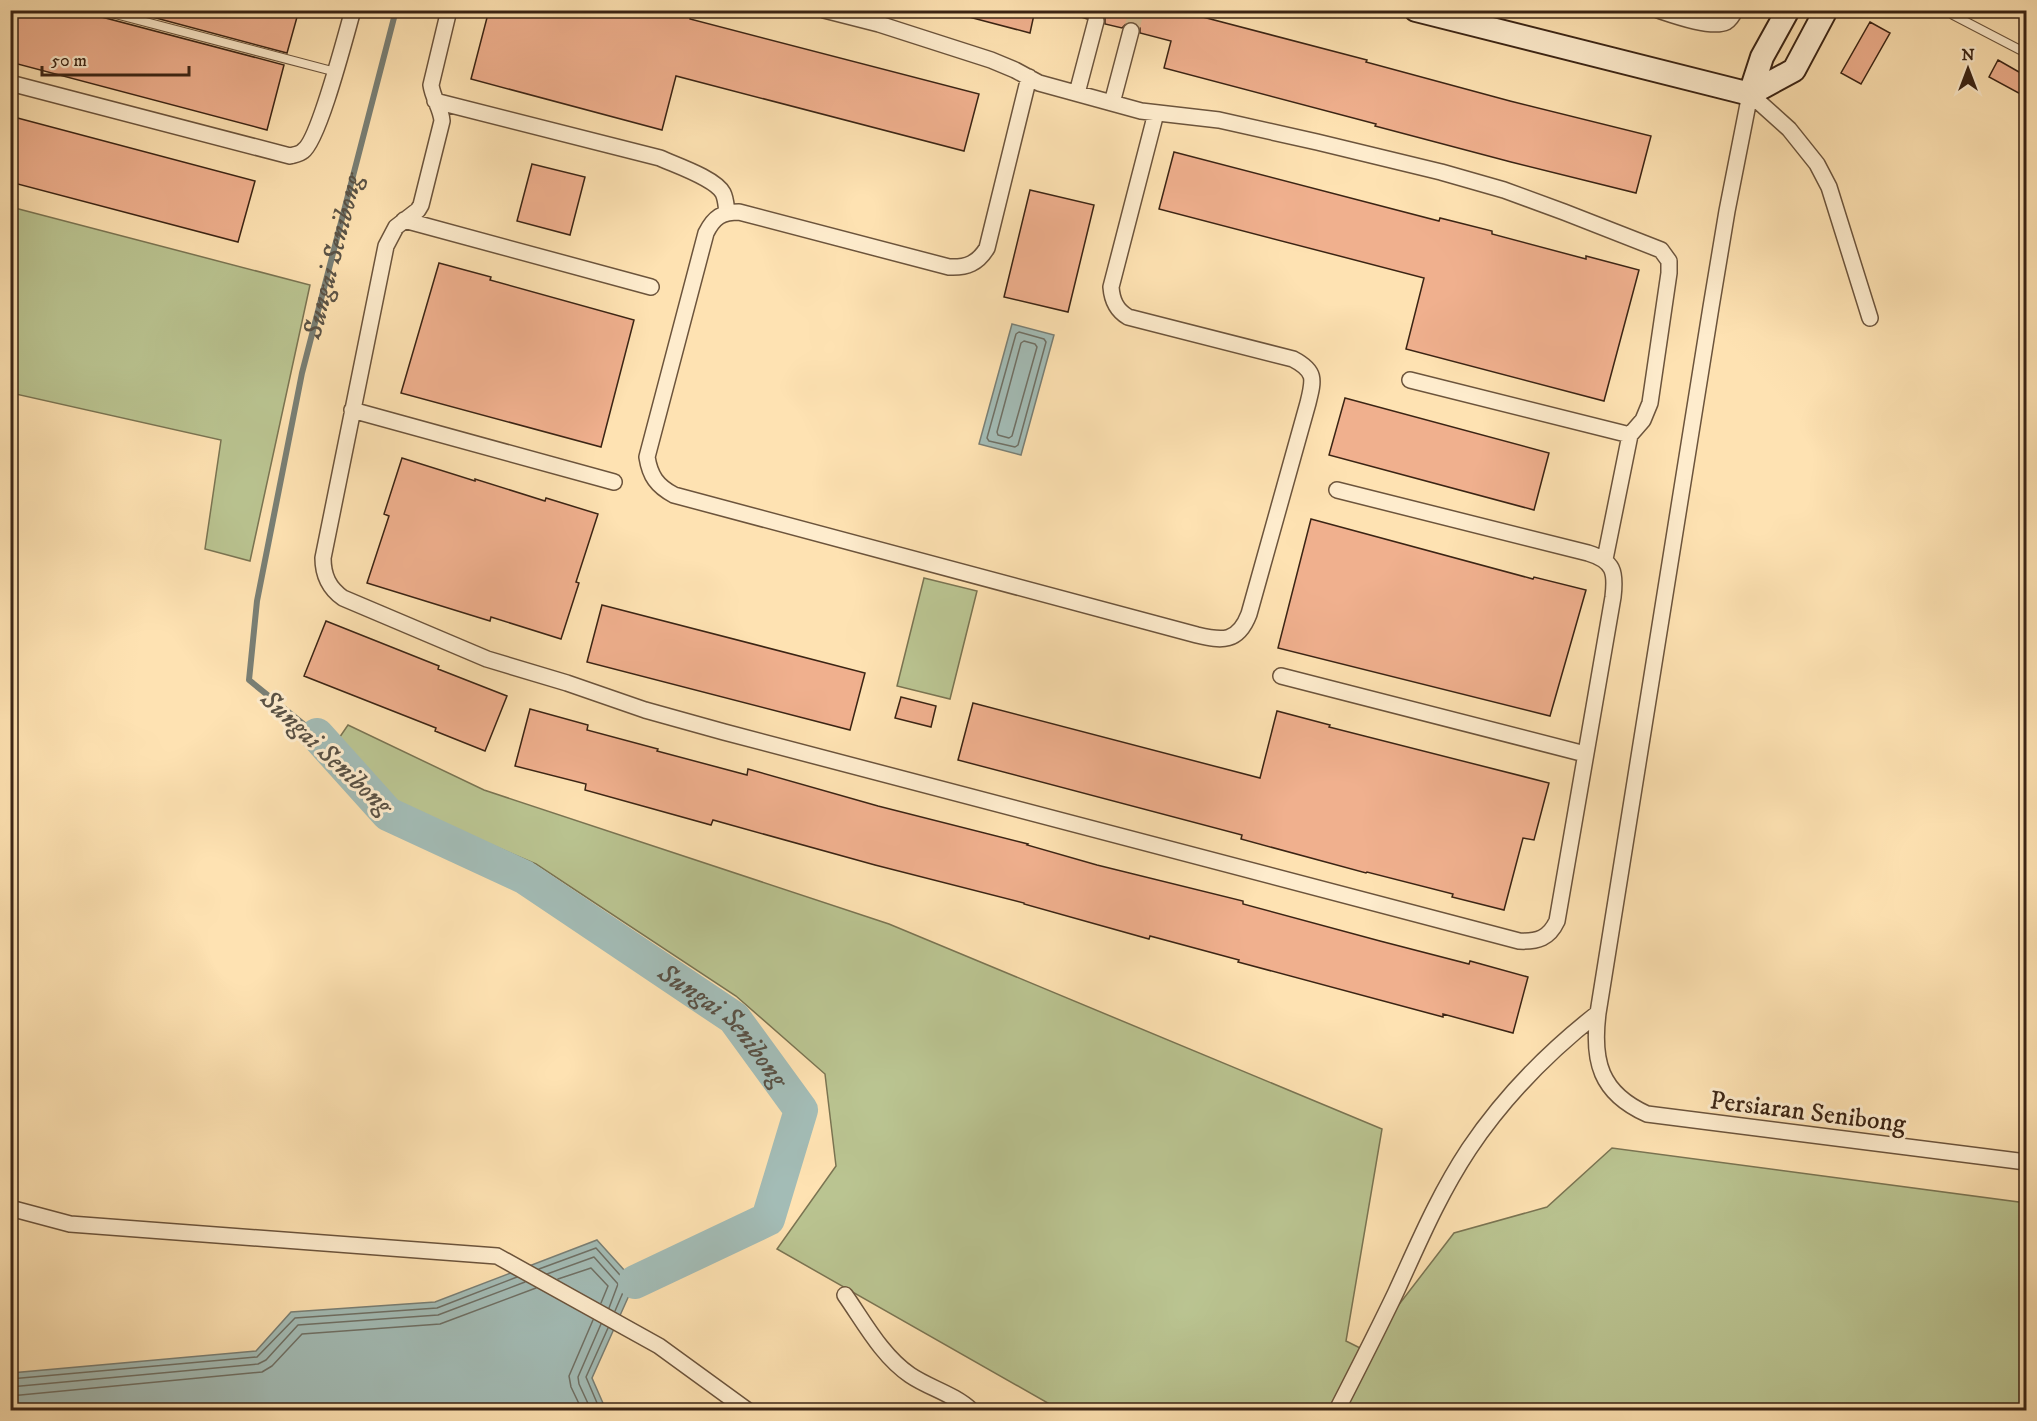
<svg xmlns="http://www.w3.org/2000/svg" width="2037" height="1421" viewBox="0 0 2037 1421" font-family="'IM FELL DW Pica',serif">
<rect width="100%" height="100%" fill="#fee2b2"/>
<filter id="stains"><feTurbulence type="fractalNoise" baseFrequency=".00333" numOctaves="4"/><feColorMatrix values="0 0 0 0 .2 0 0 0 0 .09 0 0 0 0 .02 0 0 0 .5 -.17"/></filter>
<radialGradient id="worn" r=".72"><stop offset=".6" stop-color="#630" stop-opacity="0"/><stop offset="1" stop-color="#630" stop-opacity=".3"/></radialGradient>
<path fill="#bac491" stroke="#7a7452" stroke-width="1.5" d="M11,207L310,285L250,561L205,549L221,440L11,393Z
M924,578L977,591L950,699L897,686Z
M348,725L484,790L889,924L1382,1129L1346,1341L1364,1350L1454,1233L1547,1207L1612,1148L2026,1203V1410H1060L777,1249L836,1166L825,1074L736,996L536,864L394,803L335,744Z"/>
<path fill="#a3bcb6" stroke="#797f75" stroke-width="1.5" d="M1012,324L1054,335L1021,455L979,444Z
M597,1240L635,1282L592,1378L606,1410H11V1373L256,1351L291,1312L435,1302Z"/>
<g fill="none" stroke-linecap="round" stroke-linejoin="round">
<path stroke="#6f7065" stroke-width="1.5" d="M1019,332L1044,339L1046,342L1018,445L1015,447L989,441L987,438L1016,334Z
M1024,341L1035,344L1037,347L1012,436L1009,438L998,435L997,432L1021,343Z
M539,1269L596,1248L627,1283L615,1311
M547,1274L594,1257L618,1284L609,1308
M558,1279L591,1268L608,1286L601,1303
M10,1379L257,1357L295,1318L437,1308L517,1277
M10,1387L258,1364L266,1360L298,1325L438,1315L525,1282
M10,1396L262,1372L272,1366L302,1334L440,1324L536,1288
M582,1410L571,1387L569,1376L593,1320
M591,1410L579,1384L578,1377L601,1324
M600,1410L586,1377L608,1328"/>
<path stroke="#797f75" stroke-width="6" id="s1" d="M317,735L249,680L257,601L302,373L396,10"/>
<path stroke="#a3bcb6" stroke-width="34" id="s2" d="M317,735L388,814L524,877L734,1018L801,1110L768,1219L635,1282"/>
</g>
<path fill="#f0b08e" stroke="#3b2414" stroke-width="1.5" d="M10,10H94L98,16L284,65L267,130L10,62Z
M126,10H299L287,53Z
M489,10H692L690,19L979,94L964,151L676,76L662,130L471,79Z
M966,10H1035L1030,33L965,16Z
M1076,10H1176L1367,60L1366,62L1510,101L1651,136L1636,193L1511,162L1375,126L1376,124L1164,68L1171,41L1140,33V28L1134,22H1128L1122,28L1105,24V18L1099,12H1093L1087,19L1075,15Z
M1870,22L1890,33L1861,84L1841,73Z
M1998,60L2026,76V97L1989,77Z
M10,116L255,181L238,242L10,182Z
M1174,152L1439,221L1440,218L1492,231V234L1586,259V256L1639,270L1604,401L1406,349L1424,278L1159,209Z
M532,164L585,177L570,235L517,221Z
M1030,190L1094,205L1068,312L1004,297Z
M439,263L491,277L490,280L634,320L601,447L401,393Z
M1345,398L1549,453L1534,510L1329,455Z
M402,458L475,481V479L545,501L546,498L598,514L576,582L579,583L561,639L491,617L490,621L367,583L389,516L384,514Z
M1311,519L1533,579L1534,577L1586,590L1550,716L1278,648Z
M602,605L865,673L850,730L587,662Z
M326,621L439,666L438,669L507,696L485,751L435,731L436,728L304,676Z
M901,697L936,706L931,727L895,718Z
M973,703L1260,778L1277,711L1330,725L1329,727L1549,783L1534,840L1523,838L1504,910L1452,897L1453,894L1367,872L1366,873L1241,839L1242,835L958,760Z
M530,709L588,725L587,730L658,749L657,751L747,775L748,769L878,806L1028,844L1027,845L1097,865L1243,901V904L1380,941L1469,964L1470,961L1528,977L1513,1033L1443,1014V1017L1238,962L1239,960L1150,936L1149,939L1024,904V903L875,865L713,820L711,825L585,790L586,784L515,766Z"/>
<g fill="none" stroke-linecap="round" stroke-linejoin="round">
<path stroke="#d7bc92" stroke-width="15" stroke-dasharray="15 8" stroke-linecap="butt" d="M1131,31L1137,10"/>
<g stroke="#6c543c" stroke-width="10">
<path id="lane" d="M100,10L336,72
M1948,10L1953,15L2026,53"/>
</g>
<g stroke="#6c543c" stroke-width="18">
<path id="street" d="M449,10L431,85C433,99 441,108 442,121L421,205L418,210L396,227L386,246L323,558C323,576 329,588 343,598L487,659L567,683L645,710L724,732L1519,941C1538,942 1549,938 1557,921L1613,597C1616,572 1614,561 1588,553L1337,490
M824,10L879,24L991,60L1015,70L1039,83L1141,111L1219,120L1317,142L1441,172L1504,190L1564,212L1661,250L1669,261V273L1650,403L1643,420L1630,435L1605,559
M1658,10C1673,15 1712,29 1726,22C1731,19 1733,15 1735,10
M1029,77L987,248C978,263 967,268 949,267L739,212C722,212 714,217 706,233L647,457C650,476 657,486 674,495L1197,635C1222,641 1238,643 1249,614L1308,403C1314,379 1316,371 1293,359L1128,317C1116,310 1112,300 1111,287L1156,113
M10,83L290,156C293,155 300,154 303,151C319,140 346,34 353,10
M1077,93L1096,21
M1750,94L1727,211L1711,307L1598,1013C1592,1061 1600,1093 1647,1114L2026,1162
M1750,94L1789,129L1817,164L1829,187L1870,318
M435,101L660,158C675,165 715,178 723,193C726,199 726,206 727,212
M1112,103L1131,31
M404,220L651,287
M1410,380L1630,435
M352,410L614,482
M1281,676L1585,754
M10,1208L70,1224L497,1256L659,1346L747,1410
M845,1295C864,1322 882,1356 910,1375C929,1388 954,1394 971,1410
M1337,1410C1357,1371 1377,1332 1396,1292C1419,1242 1438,1196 1469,1149C1504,1097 1548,1052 1598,1013"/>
</g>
<g stroke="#3b2414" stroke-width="26">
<path id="secondary" d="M1416,10L1750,94
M1750,94L1794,70L1826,10
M1750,94L1762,57L1788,10"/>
</g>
<use href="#lane" stroke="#feeccd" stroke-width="8"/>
<use href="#street" stroke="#feeccd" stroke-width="15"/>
<use href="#secondary" stroke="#feeccd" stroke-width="22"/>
</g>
<g text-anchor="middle" stroke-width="6" stroke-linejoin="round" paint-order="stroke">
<g font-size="26" fill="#3b2414" stroke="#feeccd">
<text transform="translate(1808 1111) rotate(7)" y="9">Persiaran Senibong</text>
</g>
<g font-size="27" font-style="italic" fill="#5a5245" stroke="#feeccd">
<text dy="9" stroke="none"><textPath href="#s1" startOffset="520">Sungai Senibong</textPath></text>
<text transform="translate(327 752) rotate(43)" y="9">Sungai Senibong</text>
<text dy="9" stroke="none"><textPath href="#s2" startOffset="506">Sungai Senibong</textPath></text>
</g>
</g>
<rect width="2037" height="1421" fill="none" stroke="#fee2b2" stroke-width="36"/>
<rect x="12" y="12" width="2013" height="1397" fill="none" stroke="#3b2414" stroke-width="3"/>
<rect x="18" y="18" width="2001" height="1385" fill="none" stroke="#3b2414" stroke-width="1.5"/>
<g transform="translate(1968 69)" stroke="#feeccd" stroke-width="4.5" paint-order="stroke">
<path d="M0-4.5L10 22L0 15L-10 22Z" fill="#3b2414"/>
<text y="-9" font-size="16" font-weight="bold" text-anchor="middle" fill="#3b2414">N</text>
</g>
<path d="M42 66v9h147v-9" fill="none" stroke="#3b2414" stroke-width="3"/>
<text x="51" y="66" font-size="18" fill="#3b2414" stroke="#feeccd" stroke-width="4.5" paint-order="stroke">50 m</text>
<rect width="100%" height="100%" filter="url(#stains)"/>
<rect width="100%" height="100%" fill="url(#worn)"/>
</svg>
